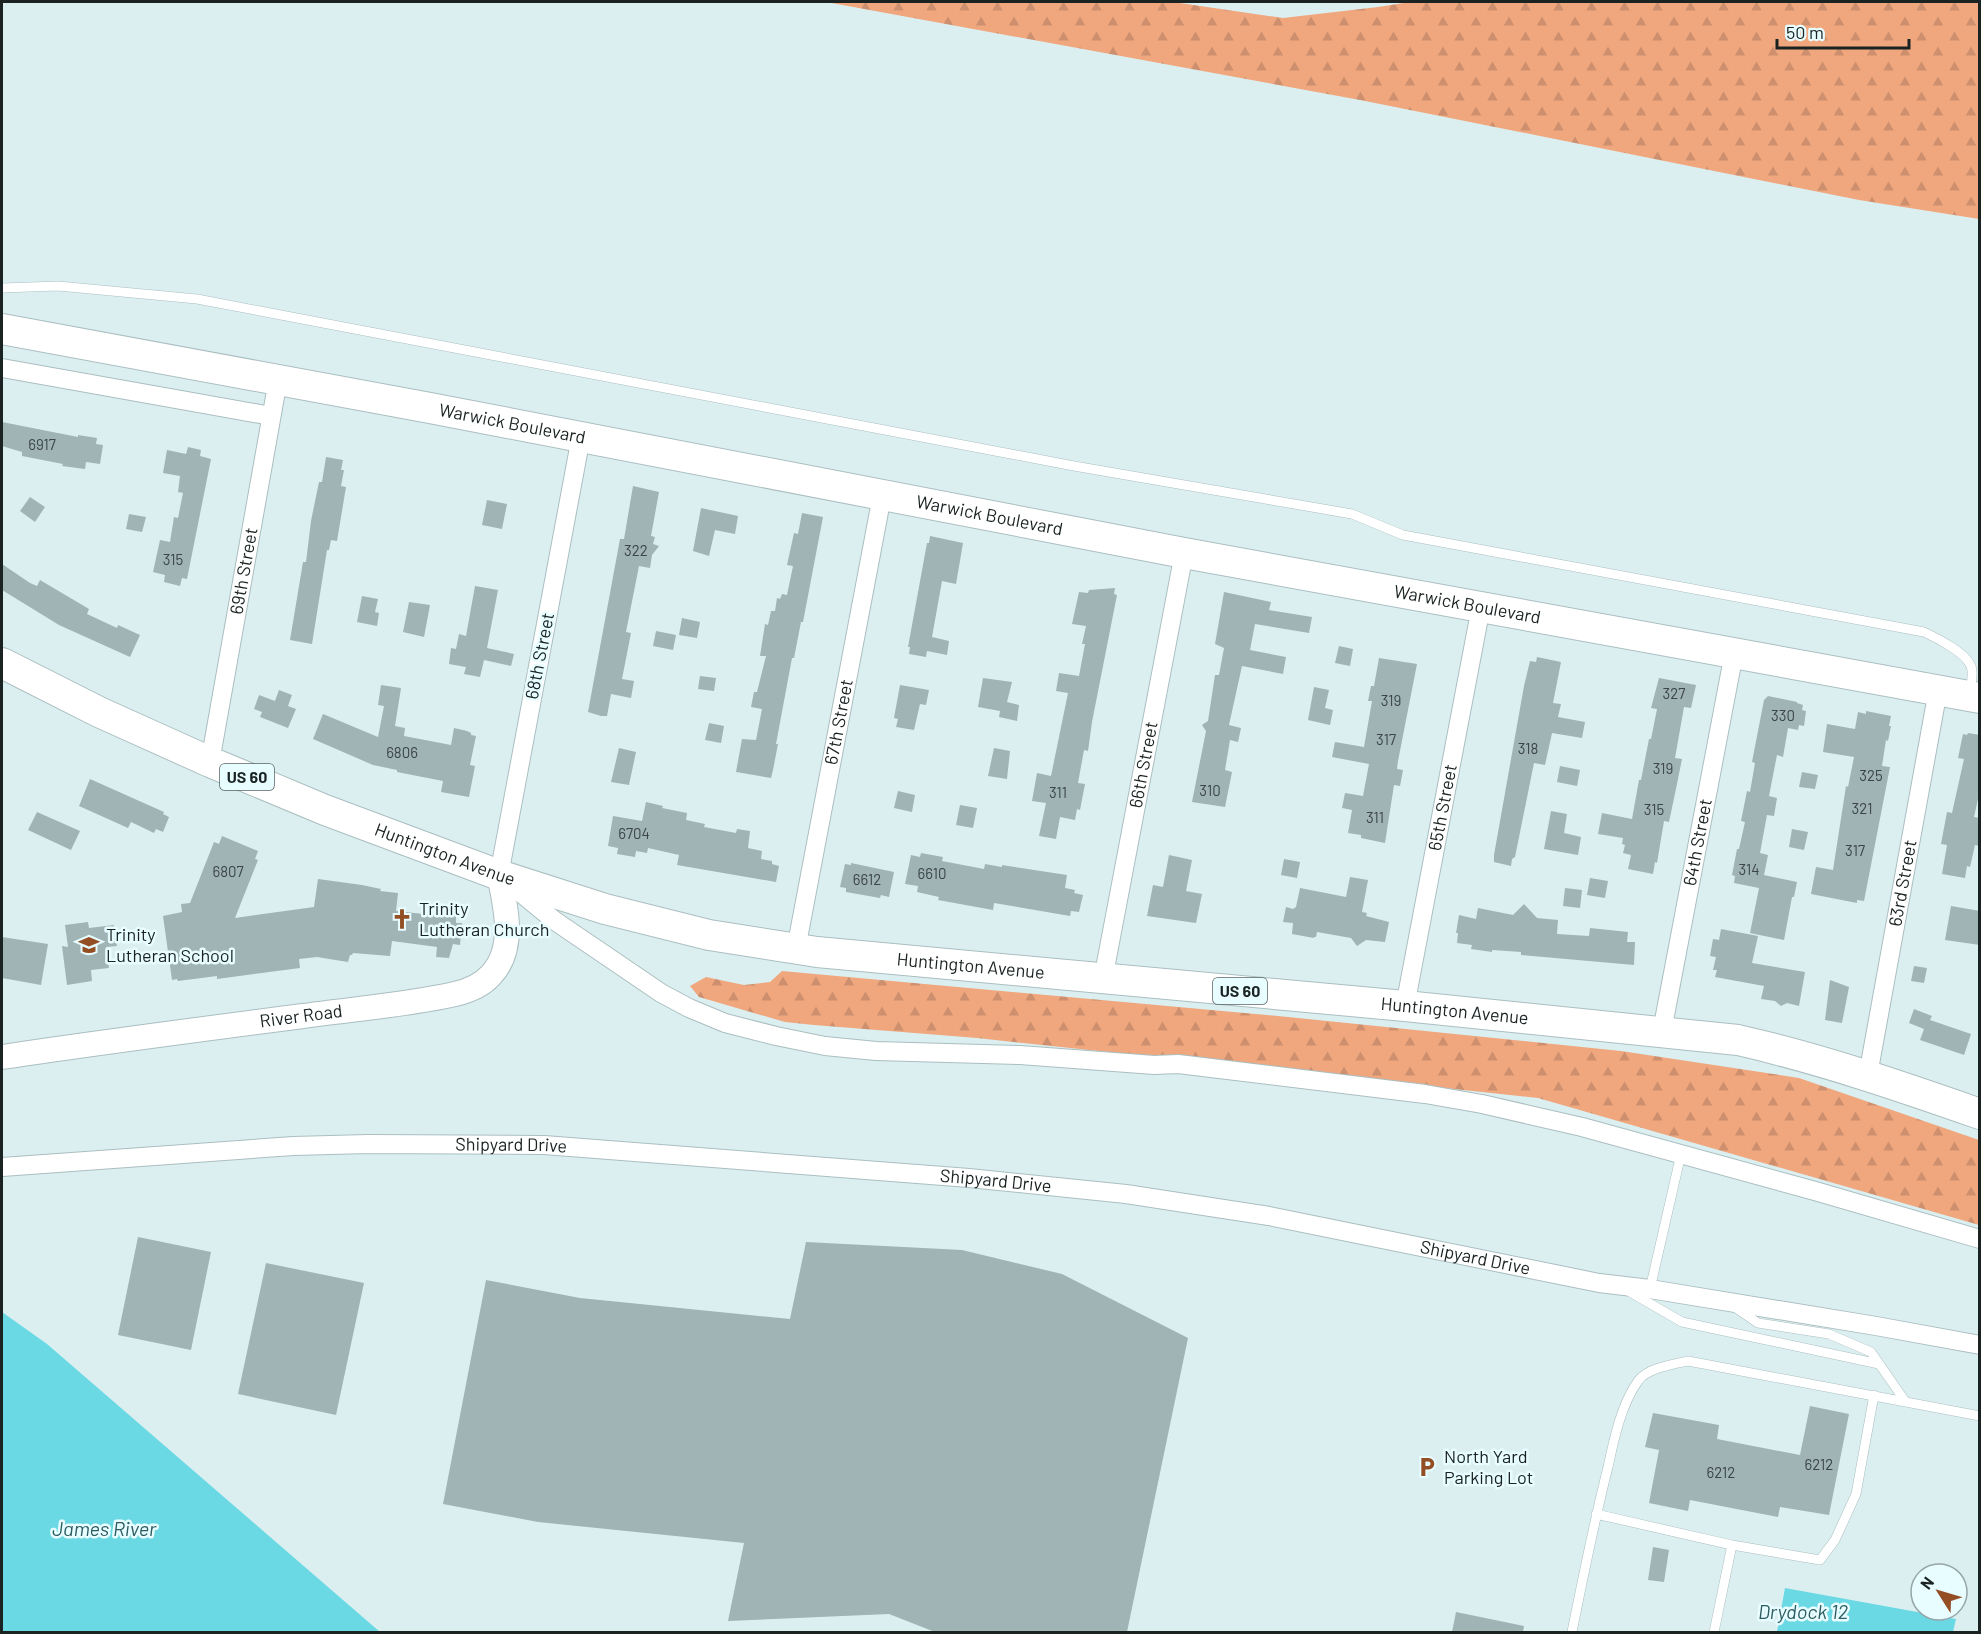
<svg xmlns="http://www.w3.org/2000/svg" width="1981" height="1634" viewBox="0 0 1981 1634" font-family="Barlow,sans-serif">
<defs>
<pattern id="forest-firs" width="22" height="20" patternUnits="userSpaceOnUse" patternTransform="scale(1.5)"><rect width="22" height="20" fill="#f0a77e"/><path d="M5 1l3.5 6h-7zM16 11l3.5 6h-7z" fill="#cd8f6d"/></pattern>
</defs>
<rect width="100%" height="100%" fill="#dbeff1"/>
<path fill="url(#forest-firs)" d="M826,2H1173L1283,18L1378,7L1410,2H1979V219L1859,200L1360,100Z
M782,971L1288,1017L1621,1051L1799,1078L1979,1140V1225L1538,1098L977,1038L814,1025L785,1022L699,997L690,986L706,977L744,985L770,982Z"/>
<path fill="#6ad9e4" d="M2,1312L47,1344L380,1632H2Z
M1785,1588L1956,1619L1953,1632H1777Z"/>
<path fill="#a0b3b5" d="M2,422L78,437V435L97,438L96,444L103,445L100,464L86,462L85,469L62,466L63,464L22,456V452L2,446Z
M188,447L201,450L200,456L211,459L187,579L182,578L180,586L164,582L165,575L153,572L160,540L170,542L174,517L178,518L183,493L178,492L180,476L163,473L167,450L186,454Z
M326,457L343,460L341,470H344L341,486L346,487L337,541L331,540L329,550H327L312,644L290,640L303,562H306L311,521L319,482H322Z
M633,486L659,492L651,536L655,537L653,544L659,546L652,555L650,568L639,566L626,632L631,633L622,679L634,681L631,698L611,694L607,716H601L588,712L620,539H624Z
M30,497L45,507L35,522L20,511Z
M487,500L507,504L502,529L482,525Z
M701,508L738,516L735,534L715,530L709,556L693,551Z
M802,513L823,517L803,622H801L794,658H792L776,744H778L773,770L771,778L736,772L742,739L756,740L762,709L751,707L754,692H757L766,656H760L765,624L768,625L771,611H775L777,598L780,599L782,594L787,595L793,566L787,565L794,533L798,534Z
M129,514L146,517L142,532L126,529Z
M930,536L963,543L956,584L942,581L932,637L949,641L947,655L927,651L926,657L909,654L910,647H908L927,543H929Z
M2,564L30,583L37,586L40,580L89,609L87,614L117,628L118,625L140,635L130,657L59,625L2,590Z
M475,586L498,590L487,648L514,654L511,666L484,660L480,677L464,674L466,667L449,664L451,648L456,649L459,634L466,636Z
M1115,588L1114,594L1117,595L1092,722L1088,751L1084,750L1078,783L1085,784L1080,810L1077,809L1075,820L1060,817L1056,839L1039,836L1046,803L1032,801L1037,773L1051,776L1068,693L1056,691L1059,673L1079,676L1085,644H1082L1086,626L1072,624L1079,592L1088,593L1089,590Z
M1224,592L1271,602L1269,610L1312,617L1309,633L1255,624L1250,650L1286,657L1283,674L1242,666L1229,725L1241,728L1238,742L1230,740L1225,770L1232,772L1225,807L1192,802L1206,731L1202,725L1208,721L1215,675H1219L1224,648L1215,644Z
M362,596L378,599L375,612L379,613L377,626L357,622Z
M409,602L430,605L424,637L403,632Z
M682,618L700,622L697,638L679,635Z
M656,631L676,635L673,650L653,646Z
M1339,646L1353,649L1350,666L1335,663Z
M1537,657L1561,662L1553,703L1561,704L1558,717L1585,722L1582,738L1552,733L1545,765L1534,763L1515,857L1512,859L1511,866L1494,862V855L1524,686L1530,661L1536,662Z
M1379,658L1417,664L1398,761L1397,769L1403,770L1400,786L1394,785L1385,843L1361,838V835L1348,833L1352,810L1342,808L1345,793L1363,796L1369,764L1332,757L1335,742L1364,747L1372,701H1368L1371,686H1374Z
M700,676L716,678L714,691L698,689Z
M983,678L1012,682L1007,702L1019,705L1017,721L999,717L1000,711L978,707Z
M1659,678L1696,685L1691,708L1684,707L1675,758L1682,759L1677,784L1669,822L1664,821L1657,863L1655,862L1653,874L1628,869L1631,855L1623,853L1625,845L1622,844L1623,838L1598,834L1602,813L1632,819L1639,780H1641L1649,739H1651L1657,709L1651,708Z
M381,685L401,688L395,726L405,728L404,736L451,745L454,728L467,731L471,733V735L476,736L470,765L475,766L469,797L441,792L443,781L397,772V770L373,765L313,739L323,714L378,737L384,706L378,705Z
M900,685L929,690L926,705L920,704L914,730L896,727L898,719L894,718Z
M1314,687L1329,690L1325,708L1333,710L1330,725L1308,720Z
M279,690L292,695L288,706L296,709L288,728L260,717L262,712L254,709L259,695L275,701Z
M1768,696L1797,702V703L1803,705L1802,710L1806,711L1804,726L1799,725L1798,730L1788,728L1783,757L1777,755L1769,796L1777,798L1774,816L1767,815L1760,853L1768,855L1764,875L1797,882L1794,897H1792L1784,940L1750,933L1759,888L1734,883L1735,876L1732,875L1737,849H1739L1745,822L1741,821L1747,791L1750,792L1755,763L1752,762L1764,700Z
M1866,711L1891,716L1889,726H1891L1888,741L1886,740L1882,766L1890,767L1864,901L1857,900V903L1811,894L1816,867L1833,870L1846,786L1848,787L1854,757L1823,752L1827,724L1855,729L1858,712L1866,714Z
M709,723L724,726L721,743L705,740Z
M1968,733L1980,735V790L1974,817L1980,818V846L1975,845L1970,867L1967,866L1965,878L1942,874L1947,845L1941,844L1947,812L1952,813L1964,759L1958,758L1963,734L1967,735Z
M619,748L636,752L629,785L611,782Z
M994,748L1010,751L1007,779L988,776Z
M1560,766L1580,770L1577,786L1557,782Z
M1802,772L1818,775L1815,789L1799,787Z
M90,779L164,812L163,814L169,817L163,832L156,829L154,833L131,822L128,828L79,806Z
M898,791L915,795L912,812L894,808Z
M646,802L663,806L662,808L687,813L686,820L705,824L704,827L736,833L737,829L750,831L748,848L762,851L761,859L772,861V864L779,866L776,882L677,865L679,855L648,848L647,853L636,851L635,857L617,854L618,848L608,846L613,816L642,821Z
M960,805L977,808L973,828L956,825Z
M1551,811L1567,814L1564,833L1581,837L1578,855L1544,849Z
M37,812L80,831L71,850L28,830Z
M1792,829L1808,832L1804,850L1789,847Z
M222,836L258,851L255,859L258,860L235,918L314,907L318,879L362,885L381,889L380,891L398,893L396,911L442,916L443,905L456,907V923H462L460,945L453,944L449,958L436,957L437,947L392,941L390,956L353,953L352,955H350L348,962L317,957L299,959L300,968L217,979V976L178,981L177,979L172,980L163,916L182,912L181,904L190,903L214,842L219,844Z
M921,853L943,857L942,861L984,869L985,864L1002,867V865L1067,875L1065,888L1075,890L1074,893L1083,895L1079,912L1071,911L1070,916L994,903L993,910L938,900L939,897L917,892L918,886L905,884L911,855L920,857Z
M1169,855L1192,860L1186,891L1202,894L1196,923L1147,916L1153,885L1163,887Z
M1284,859L1300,862L1297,878L1281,875Z
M851,863L894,872L889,897L881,895L880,898L846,892V888L840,887L845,864L851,865Z
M1350,877L1368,880L1362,912L1367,913L1366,916L1389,922L1385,942L1366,940L1357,946L1351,938L1317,932L1316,937H1314V938L1292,934L1293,923L1283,922L1286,907L1293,909L1296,907L1300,888L1346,897Z
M1590,878L1608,881L1605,898L1587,895Z
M1565,888L1582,890L1580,908L1563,906Z
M1524,904L1537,918L1558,920L1557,934L1589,936L1590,928L1628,932L1627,942H1635L1634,965L1521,955V952L1492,950V952L1471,949L1472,945L1457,943L1458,933H1456L1459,915L1476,919L1478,908L1513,915Z
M1951,906L1980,911V945L1945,940Z
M88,922L89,928L114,925L117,946L106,947L109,968L91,970L92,981L67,985L62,946L68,947L65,925Z
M1721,929L1758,936L1752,963L1805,972L1799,1006L1787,1003L1781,1006L1775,1001L1761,999L1764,986L1715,977L1717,970H1713L1716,957L1710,956L1713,939L1719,940Z
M2,937L48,944L41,985L2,978Z
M1914,966L1927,968L1924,983L1911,981Z
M1830,980L1849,987L1842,1023L1825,1020Z
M1914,1009L1932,1016L1930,1020L1971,1034L1964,1055L1920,1040L1924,1029L1909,1023Z
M138,1237L211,1252L191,1350L118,1335Z
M806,1242L962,1250L1062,1274L1188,1338L1127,1632H935L889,1614L728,1621L744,1543L538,1522L443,1504L486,1280L580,1298L790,1319Z
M266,1263L364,1283L336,1415L238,1394Z
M1810,1406L1849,1414L1829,1515L1780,1507L1778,1517L1690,1500L1688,1511L1649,1503L1659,1450L1645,1447L1653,1413L1719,1425L1717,1439L1800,1455Z
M1653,1547L1669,1550L1664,1582L1648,1580Z
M1456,1612L1524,1626L1523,1632H1452Z"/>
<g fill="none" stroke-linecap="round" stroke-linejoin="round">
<g stroke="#abbec0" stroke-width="10">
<path id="service" d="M2,288L58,286L197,299L1074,466L1352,514L1403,535L1924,632C1937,638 1966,653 1971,666C1974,674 1971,684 1970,691
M1650,1289L1681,1154
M1630,1292L1682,1322L1879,1364
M1736,1308L1758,1323L1829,1334L1871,1352L1905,1401
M1596,1514L1732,1545L1820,1560L1835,1540L1856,1494L1874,1395
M1572,1632C1583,1577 1594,1522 1608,1467C1614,1439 1621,1405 1638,1381C1647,1368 1674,1364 1688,1361L1980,1416
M1714,1632L1732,1545"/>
</g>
<g stroke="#abbec0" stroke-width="20">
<g id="minor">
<path d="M2,368L271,416"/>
<path d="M581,437L499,875L555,921L661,993L689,1008L725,1023L776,1036L825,1046L876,1051L1020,1055L1154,1065L1178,1064L1425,1094L1482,1104L1582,1127L1815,1191L1980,1239"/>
<path id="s1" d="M210,762L278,380"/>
<path id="s2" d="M796,949L882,496"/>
<path id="s3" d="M1103,979L1184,553"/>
<path id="s4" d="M1405,1006L1481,607"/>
<path id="s5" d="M1662,1031L1734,653"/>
<path id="s6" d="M1868,1075L1938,690"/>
<path id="s7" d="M2,1167L293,1146L368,1144L544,1145L969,1178L1126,1194L1269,1216L1599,1283L1650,1289L1876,1326L1980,1345"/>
</g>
</g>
<g stroke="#abbec0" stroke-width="26">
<g id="tertiary">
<path id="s8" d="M2,1057C102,1042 202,1029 303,1016C353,1009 406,1005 455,994C468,991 482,985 491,975C516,949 506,907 499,875"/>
</g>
</g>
<g stroke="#abbec0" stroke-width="32">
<g id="primary">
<path id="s9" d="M2,329L430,408L1184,553L1980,698"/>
<path id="s10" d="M2,663L99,712L210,762L325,810L499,875L605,909L709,935L817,952L1405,1006L1738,1040C1821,1059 1900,1086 1980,1114"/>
</g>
</g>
<use href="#service" stroke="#fff" stroke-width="9"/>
<use href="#minor" stroke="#fff" stroke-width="18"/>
<use href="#tertiary" stroke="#fff" stroke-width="24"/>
<use href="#primary" stroke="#fff" stroke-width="30"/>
</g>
<defs>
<g id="church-bare" transform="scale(1.62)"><path d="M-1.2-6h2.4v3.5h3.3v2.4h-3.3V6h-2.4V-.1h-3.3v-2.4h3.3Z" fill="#934e23" stroke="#e8fdff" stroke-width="2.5" paint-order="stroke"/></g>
<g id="school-bare" transform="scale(1.62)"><path d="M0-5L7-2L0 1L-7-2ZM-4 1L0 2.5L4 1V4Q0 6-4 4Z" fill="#934e23" stroke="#e8fdff" stroke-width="2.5" paint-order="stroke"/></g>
<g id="parking-bare" transform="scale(1.62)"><path d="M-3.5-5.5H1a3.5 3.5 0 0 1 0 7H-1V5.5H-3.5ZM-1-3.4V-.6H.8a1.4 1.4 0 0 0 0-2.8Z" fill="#934e23" stroke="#e8fdff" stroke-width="2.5" paint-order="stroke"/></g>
</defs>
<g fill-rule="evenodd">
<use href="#church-bare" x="402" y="919"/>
<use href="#school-bare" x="89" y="945"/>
<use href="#parking-bare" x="1427" y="1467"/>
</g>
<g text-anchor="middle" stroke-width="5" stroke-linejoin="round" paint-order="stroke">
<g font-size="15" fill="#3c4647">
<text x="42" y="450">6917</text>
<text x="636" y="556">322</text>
<text x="173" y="565">315</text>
<text x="1674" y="699">327</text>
<text x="1391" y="706">319</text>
<text x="1783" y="721">330</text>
<text x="1386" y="745">317</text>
<text x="1528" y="754">318</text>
<text x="402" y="758">6806</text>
<text x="1663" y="774">319</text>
<text x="1871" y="781">325</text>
<text x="1210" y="796">310</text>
<text x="1058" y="798">311</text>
<text x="1862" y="814">321</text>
<text x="1654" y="815">315</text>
<text x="1375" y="823">311</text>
<text x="634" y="839">6704</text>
<text x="1855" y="856">317</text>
<text x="1749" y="875">314</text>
<text x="228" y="877">6807</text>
<text x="932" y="879">6610</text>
<text x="867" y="885">6612</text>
<text x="1819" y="1470">6212</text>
<text x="1721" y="1478">6212</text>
</g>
<g fill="#e8fdff" stroke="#586464" stroke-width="1.5">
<rect x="220" y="764" width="54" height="26" rx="4.5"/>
<rect x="1213" y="978" width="54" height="26" rx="4.5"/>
</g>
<g font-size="16" font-weight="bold" fill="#1a2222">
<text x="247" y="783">US 60</text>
<text x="1240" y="997">US 60</text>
</g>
<g font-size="18" fill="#1a2222" stroke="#e8fdff">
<text dy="6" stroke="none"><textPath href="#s9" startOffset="519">Warwick Boulevard</textPath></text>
<text dy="6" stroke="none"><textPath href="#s9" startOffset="1005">Warwick Boulevard</textPath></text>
<text dy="6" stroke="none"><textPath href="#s1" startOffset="194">69th Street</textPath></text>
<text dy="6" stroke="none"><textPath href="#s9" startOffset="1491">Warwick Boulevard</textPath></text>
<text transform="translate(540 656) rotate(-79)" y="6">68th Street</text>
<text dy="6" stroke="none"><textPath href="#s2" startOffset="231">67th Street</textPath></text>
<text dy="6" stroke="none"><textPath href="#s3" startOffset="218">66th Street</textPath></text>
<text dy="6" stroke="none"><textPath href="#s4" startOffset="202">65th Street</textPath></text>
<text dy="6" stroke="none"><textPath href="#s5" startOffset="192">64th Street</textPath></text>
<text dy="6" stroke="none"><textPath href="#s10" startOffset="483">Huntington Avenue</textPath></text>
<text dy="6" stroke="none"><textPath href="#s6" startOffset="195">63rd Street</textPath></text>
<text dy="6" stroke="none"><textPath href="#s10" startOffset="1023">Huntington Avenue</textPath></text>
<text dy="6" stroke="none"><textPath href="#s10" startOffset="1509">Huntington Avenue</textPath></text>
<text dy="6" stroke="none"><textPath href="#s8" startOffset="302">River Road</textPath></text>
<text dy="6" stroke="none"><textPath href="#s7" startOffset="510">Shipyard Drive</textPath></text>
<text dy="6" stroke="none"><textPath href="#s7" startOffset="996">Shipyard Drive</textPath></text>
<text dy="6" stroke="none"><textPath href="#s7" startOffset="1482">Shipyard Drive</textPath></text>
</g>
<g font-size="18" fill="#1a2222" stroke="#e8fdff" text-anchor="start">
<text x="419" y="915">Trinity<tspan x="419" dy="21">Lutheran Church</tspan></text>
<text x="106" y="941">Trinity<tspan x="106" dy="21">Lutheran School</tspan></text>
<text x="1444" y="1463">North Yard<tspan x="1444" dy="21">Parking Lot</tspan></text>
</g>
<g font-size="20" font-style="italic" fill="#2d5d62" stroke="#e8fdff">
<text x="104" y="1536">James River</text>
<text x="1803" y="1619">Drydock 12</text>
</g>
</g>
<rect width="1981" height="1634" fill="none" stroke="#1a2222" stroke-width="6"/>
<g transform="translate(1939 1592) rotate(307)"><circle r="28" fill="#e8fdff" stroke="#96a5a7" stroke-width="1.5"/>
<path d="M0-4.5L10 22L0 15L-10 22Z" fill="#934e23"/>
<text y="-9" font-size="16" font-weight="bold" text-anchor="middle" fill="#1a2222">N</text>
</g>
<path d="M1777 39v9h132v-9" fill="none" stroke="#1a2222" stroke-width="3"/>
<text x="1786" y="39" font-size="18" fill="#1a2222" stroke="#e8fdff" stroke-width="4.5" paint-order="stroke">50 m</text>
</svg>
